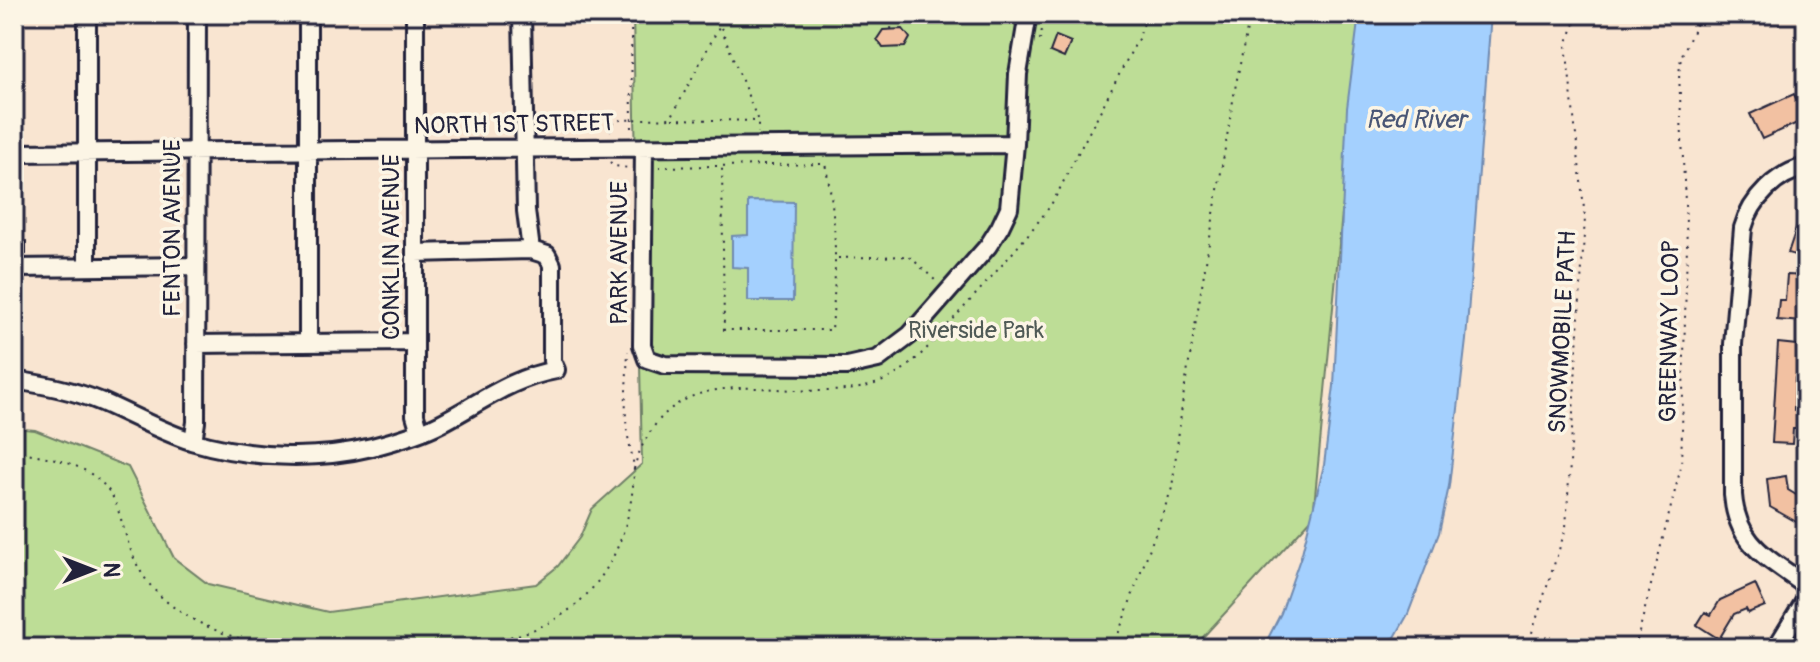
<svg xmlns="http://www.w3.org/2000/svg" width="1820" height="662" viewBox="0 0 1820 662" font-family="Pangolin,sans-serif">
<rect width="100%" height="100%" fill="#f9e5d1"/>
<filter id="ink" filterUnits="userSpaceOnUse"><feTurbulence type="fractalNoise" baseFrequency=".0125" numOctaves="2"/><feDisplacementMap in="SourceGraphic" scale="16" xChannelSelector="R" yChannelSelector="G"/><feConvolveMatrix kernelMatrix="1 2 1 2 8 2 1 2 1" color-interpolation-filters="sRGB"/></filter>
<g filter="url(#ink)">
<path fill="#bddd96" stroke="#708068" stroke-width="2" d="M633,14H1361L1313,517L1193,648H14V428L35,430L128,467L174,558L208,584L328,612L536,584L558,566L580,537L592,509L642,464Z"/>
<path fill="#a4d0fe" stroke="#708ab0" stroke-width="2" d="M1359,14H1491L1466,340L1449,486L1439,533L1408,614L1389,648H1263L1281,613L1302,553L1324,465L1334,386L1347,108Z
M748,201L794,202L793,301H748V268L732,267V236L748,235Z"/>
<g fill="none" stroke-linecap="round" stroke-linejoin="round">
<path stroke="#708ab0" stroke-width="4" d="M1393,639L1408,648"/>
</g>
<path fill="#f2c1a2" stroke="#22223b" stroke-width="2" d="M903,29L910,38L905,47L883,48L877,39L883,30Z
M1056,36L1071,42L1064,58L1050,52Z
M1794,94L1806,119L1762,139L1750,114Z
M1804,205H1806V258L1788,253Z
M26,241V254H14V242Z
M1787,275L1806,276L1803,322L1777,320L1779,300H1785Z
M1778,343L1806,346L1805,379L1795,378L1794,410H1802L1801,429H1793L1792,444L1772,443Z
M1786,476L1788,490L1806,501V514L1800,524L1770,507L1767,479Z
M1755,584L1765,606L1748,613L1746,609L1734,614L1719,639L1697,625L1705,612L1711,615L1720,600Z"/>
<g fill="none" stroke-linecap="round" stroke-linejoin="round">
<g stroke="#22223b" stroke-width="22">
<path id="minor" d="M308,14V343
M415,14V415L420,432
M522,14L526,211L531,250
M644,147L642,345L647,359L665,365L847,366L878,359L910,335L988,246L1000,227L1009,208L1015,144L1018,74L1028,14
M14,153L1015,144
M1806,167C1777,173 1751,199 1743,228L1733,344V495C1737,546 1769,558 1806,586
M87,267V14
M14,268L196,266
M196,344L415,342
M14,380C45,385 73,390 102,402C132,415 160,431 191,441C248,458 315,461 372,447C395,441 420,434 441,423C480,403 511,378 556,370L552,361V265L547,255L531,250L415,253
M193,441L196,422L197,14
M1776,648L1806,599"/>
</g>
<path stroke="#22223b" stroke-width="2" stroke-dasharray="2 6" stroke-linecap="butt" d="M631,14L632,133
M696,14V18H718
M746,14V17H720V25L758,121V133
M891,29L893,14
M1040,40L1045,14
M672,119L758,121
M610,131L613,122L620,120L671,118L720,25
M610,162L614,166L629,168
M659,167L825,164C838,219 836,273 832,330H724L722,166
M838,258L909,256L937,282
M14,451C52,457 103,465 117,507C126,533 130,558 147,581C177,621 230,638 277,648
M634,469C638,452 645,439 655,425C709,354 814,413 885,380C914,367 936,338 957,315C988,281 1020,246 1048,209C1059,193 1067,173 1077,155C1098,116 1118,76 1139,37L1147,14
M519,636L522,648
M383,648C427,645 475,647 517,635C594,614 630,548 634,473C634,459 629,445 627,431C624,405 627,377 628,351
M1113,648L1172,488L1183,398L1235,89L1250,14
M1527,648L1566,528L1585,218L1566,44L1579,14
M1635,648L1681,467L1687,245L1679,74L1681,57L1701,14"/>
<use href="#minor" stroke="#fcf5e5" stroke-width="16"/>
</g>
</g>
<g text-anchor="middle" stroke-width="7" stroke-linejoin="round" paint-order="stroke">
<g font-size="24" fill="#22223b" stroke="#fcf5e5">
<text transform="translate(514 124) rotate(-1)" y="8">NORTH 1ST STREET</text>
<text transform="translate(172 228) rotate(-90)" y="8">FENTON AVENUE</text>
<text transform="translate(391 247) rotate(-90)" y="8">CONKLIN AVENUE</text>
<text transform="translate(619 253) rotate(-90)" y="8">PARK AVENUE</text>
<text transform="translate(1669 331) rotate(-89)" y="8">GREENWAY LOOP</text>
<text transform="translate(1562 332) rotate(-87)" y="8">SNOWMOBILE PATH</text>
</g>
<g font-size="24" fill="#505a56" stroke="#fcf5e5">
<text x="976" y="338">Riverside Park</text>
</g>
<g font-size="26" font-style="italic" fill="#495676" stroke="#fcf5e5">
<text x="1416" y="128">Red River</text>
</g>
</g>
<rect width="1820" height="662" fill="none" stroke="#fcf5e5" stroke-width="48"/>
<rect x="24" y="24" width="1772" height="614" fill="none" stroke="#22223b" stroke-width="3" filter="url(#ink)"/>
<g transform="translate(92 570) rotate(90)" stroke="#fcf5e5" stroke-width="6" paint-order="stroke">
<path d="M0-6L14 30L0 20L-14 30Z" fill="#22223b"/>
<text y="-12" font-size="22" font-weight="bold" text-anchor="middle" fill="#22223b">N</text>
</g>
</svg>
